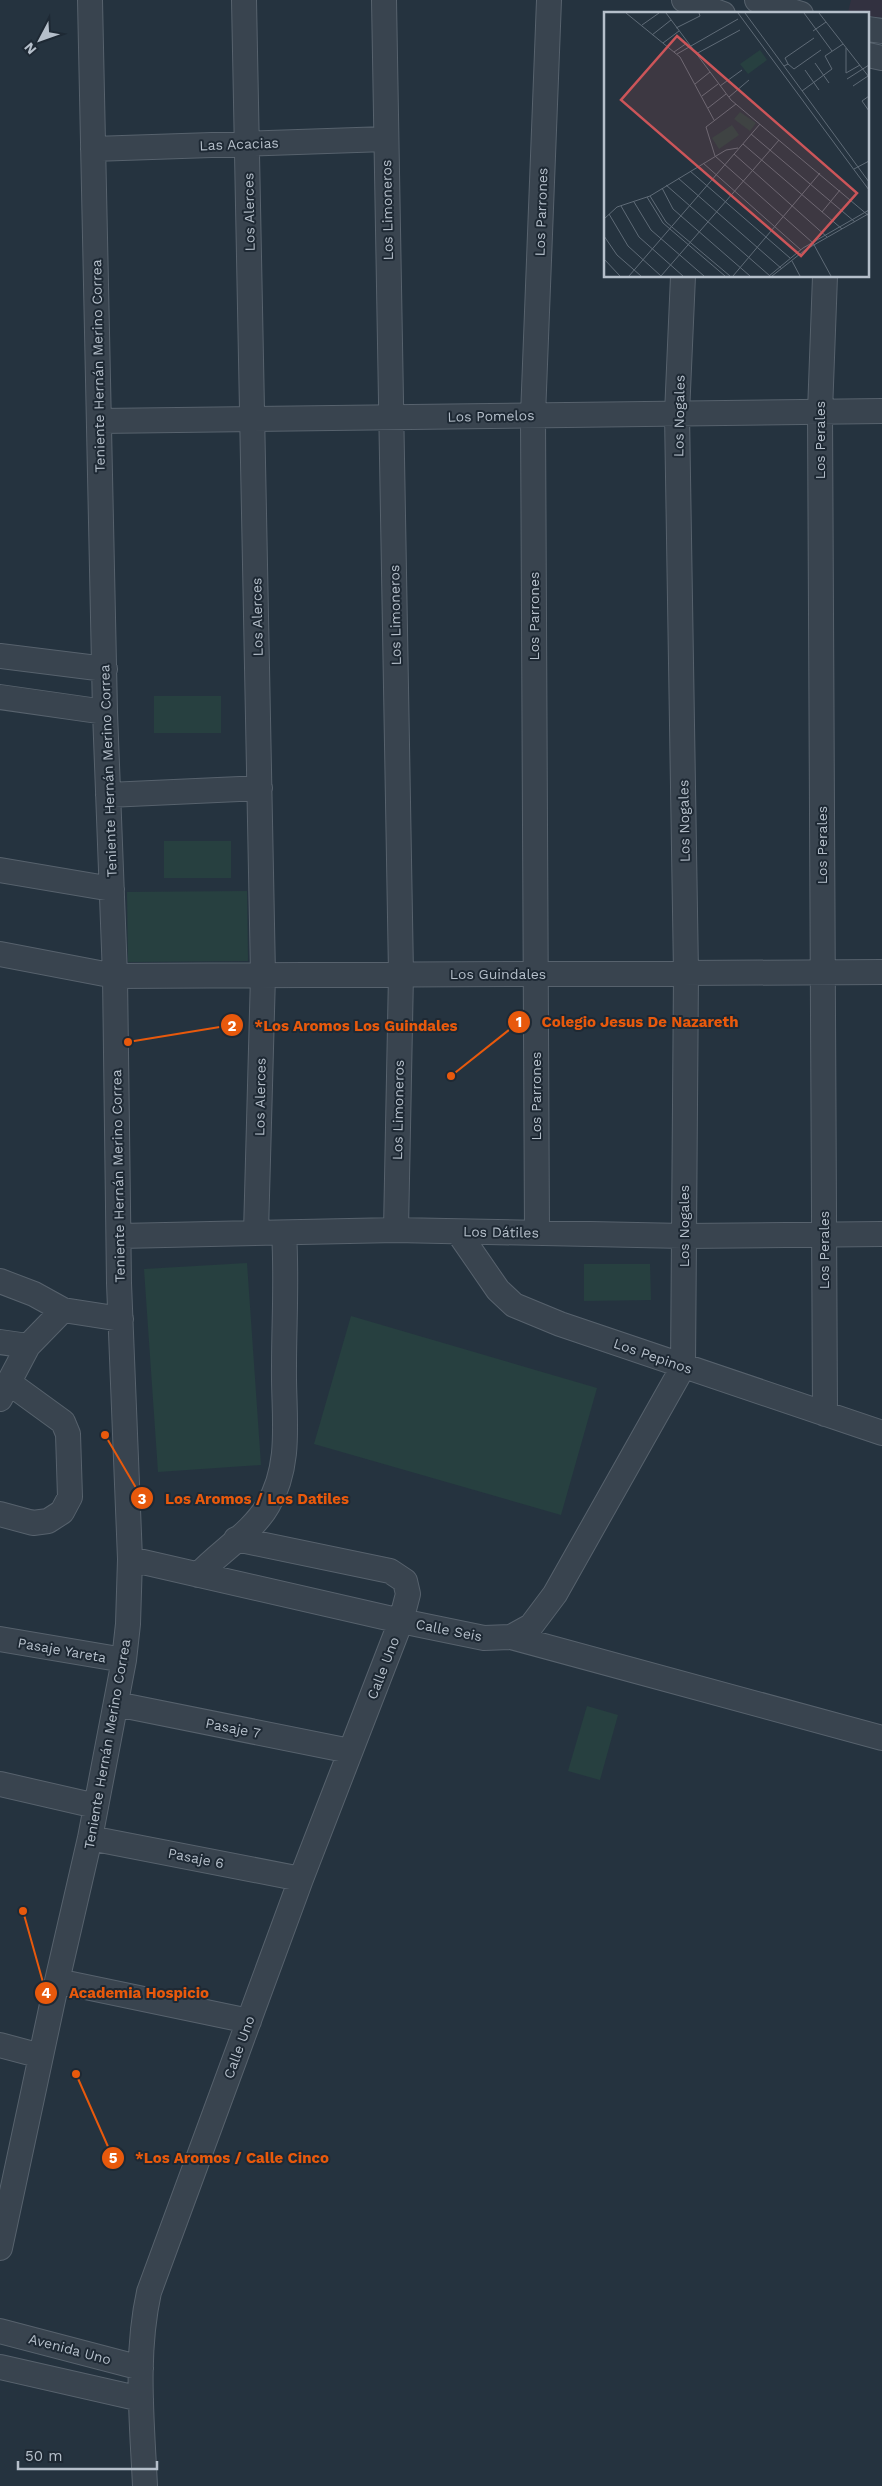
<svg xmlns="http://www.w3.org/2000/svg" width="882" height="2486" viewBox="0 0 882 2486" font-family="'Work Sans',sans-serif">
<rect width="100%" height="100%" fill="#25333f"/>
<path fill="#323140" d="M851,0H882V18L868,16V14L848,12Z"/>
<path fill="#274040" d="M154,696H221V733H154Z
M164,841H231V878H164Z
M247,891L248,961L128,962L127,892Z
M247,1263L261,1465L158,1472L144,1269Z
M584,1264H650L651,1300L584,1301Z
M351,1316L597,1388L561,1515L314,1444Z
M587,1706L618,1715L600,1780L568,1771Z"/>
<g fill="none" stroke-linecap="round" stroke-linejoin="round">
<g stroke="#57626d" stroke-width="26">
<path id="minor" d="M244,0L263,975L256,1233
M384,0L401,974L396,1230
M684,0L723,14
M757,0L801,14
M868,29L882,31
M868,55L882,58
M93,149L386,139
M99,421L882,411
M0,656L105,669
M0,697L105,712
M108,795L260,788
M0,870L112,889
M0,954L115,976L882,972
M458,1232L498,1290L514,1305L560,1324L882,1433
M537,1233L533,416L549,0
M120,1236L396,1230L684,1236L882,1234
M0,1281L34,1294L63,1310L121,1319
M0,1342L28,1346
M0,1399L28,1346L63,1310
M825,1414L820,412L825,276
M0,1514L33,1523L48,1521L62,1512L70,1497L68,1434L63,1422L8,1382
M130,1559L401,1621L484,1638L511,1637L531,1626L555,1594L683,1367L686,973L677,414L683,276
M198,1575C220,1551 252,1533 268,1505C293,1463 283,1413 284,1366C284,1322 287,1278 284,1233
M511,1637L882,1738
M0,1639L124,1660
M116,1704L350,1751
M0,1784L96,1806
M90,1838L301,1879
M57,1981L249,2021
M0,2045L41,2056
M0,2248L57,1981L90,1838L124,1660L128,1624L130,1559L119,1283L115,976L105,712L90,0
M0,2331L141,2368
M0,2367L141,2399
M145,2486C142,2421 135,2355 149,2292L301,1879L401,1621L408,1594L405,1581L390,1571L236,1539"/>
</g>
<use href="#minor" stroke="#39444f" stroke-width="24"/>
</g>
<g text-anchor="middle" stroke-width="4" stroke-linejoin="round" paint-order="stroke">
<g font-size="14" fill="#b5bfca" stroke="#1e2934">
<text transform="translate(239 144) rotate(-2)" y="5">Las Acacias</text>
<text transform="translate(387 210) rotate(-91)" y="5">Los Limoneros</text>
<text transform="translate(249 212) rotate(-91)" y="5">Los Alerces</text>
<text transform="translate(541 212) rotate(-88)" y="5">Los Parrones</text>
<text transform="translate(98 366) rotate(-91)" y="5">Teniente Hernán Merino Correa</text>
<text transform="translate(491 416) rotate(-1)" y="5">Los Pomelos</text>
<text transform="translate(679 416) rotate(-89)" y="5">Los Nogales</text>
<text transform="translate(820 440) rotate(-90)" y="5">Los Perales</text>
<text transform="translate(395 615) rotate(-91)" y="5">Los Limoneros</text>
<text transform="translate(534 616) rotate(-90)" y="5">Los Parrones</text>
<text transform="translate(257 617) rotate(-91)" y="5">Los Alerces</text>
<text transform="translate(108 771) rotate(-92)" y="5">Teniente Hernán Merino Correa</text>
<text transform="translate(684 821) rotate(-91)" y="5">Los Nogales</text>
<text transform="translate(822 845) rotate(-90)" y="5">Los Perales</text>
<text x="498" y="979">Los Guindales</text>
<text transform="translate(536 1096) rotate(-90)" y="5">Los Parrones</text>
<text transform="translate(260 1097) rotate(-89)" y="5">Los Alerces</text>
<text transform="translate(398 1110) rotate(-89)" y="5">Los Limoneros</text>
<text transform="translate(118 1176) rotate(-91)" y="5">Teniente Hernán Merino Correa</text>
<text transform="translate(684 1226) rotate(-90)" y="5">Los Nogales</text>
<text transform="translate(501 1232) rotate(1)" y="5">Los Dátiles</text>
<text transform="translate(824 1250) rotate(-90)" y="5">Los Perales</text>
<text transform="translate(653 1356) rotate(19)" y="5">Los Pepinos</text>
<text transform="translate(449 1630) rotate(11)" y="5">Calle Seis</text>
<text transform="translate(62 1650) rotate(10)" y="5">Pasaje Yareta</text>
<text transform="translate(383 1668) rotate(-69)" y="5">Calle Uno</text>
<text transform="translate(233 1728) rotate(11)" y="5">Pasaje 7</text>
<text transform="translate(107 1744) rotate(-80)" y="5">Teniente Hernán Merino Correa</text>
<text transform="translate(196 1858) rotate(11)" y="5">Pasaje 6</text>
<text transform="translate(239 2047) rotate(-70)" y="5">Calle Uno</text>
<text transform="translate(70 2349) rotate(15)" y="5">Avenida Uno</text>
</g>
</g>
<g transform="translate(604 12)">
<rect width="265" height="265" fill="#25333f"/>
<path d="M156,38L163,48L144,62L136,52ZM136,100L152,111L146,119L130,107ZM128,113L135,123L115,137L108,126Z" fill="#274040"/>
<path fill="none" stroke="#5f6b77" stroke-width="1" d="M22,1L76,45L110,108M62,1L127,88L265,204M134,1L265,178M141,1L265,170M200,1L228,39M215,1L265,65M38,13L55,1M72,16L96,4L95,1M209,19L222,10M48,23L67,8M59,31L75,19M242,36V61L256,53M70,40L83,31M73,42L134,7M92,42L136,18M211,51L225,71M184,52L190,57L217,38M180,54L184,52L181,46L210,26M201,58L215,78M243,67L265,53M91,72L106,60M116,74L138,58M249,74L264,64M198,79L228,57L221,44L239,32M98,84L114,72M265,84L258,89L265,99M125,85L145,68M132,92L102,115L111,144L209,231L227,264M104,96L122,82M147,122L251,210M139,132L238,217M130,142L223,225M99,151L197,238M250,157L265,149M86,159L186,246M74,166L178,257M62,173L166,264M58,176L69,197L146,264M46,184L62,210L126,264M43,185L59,211L121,264M30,190L47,218L100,264M17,194L35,225L79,264M218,200L236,178M5,202L24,234L57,264M0,207L13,195L46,184L122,138L134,136M0,224L13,243L37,264M0,247L16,264M188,249L196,264M25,264L156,112M57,264L175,128M129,264L216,161M165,264L199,236L265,198M168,264L201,238L264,202"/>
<path fill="#cc5559" fill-opacity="0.15" stroke="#cc5559" stroke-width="2.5" d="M73,24L253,181L197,244L17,88Z"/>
<rect width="265" height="265" fill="none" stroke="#b5bfca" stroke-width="2.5"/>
</g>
<path fill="none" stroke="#e8590c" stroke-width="2" d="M451 1076L519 1022M128 1042L232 1025M105 1435L142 1498M23 1911L46 1993M76 2074L113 2158"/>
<g fill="#e8590c" stroke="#1e2934" stroke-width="2">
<circle cx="451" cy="1076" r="5"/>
<circle cx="128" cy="1042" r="5"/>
<circle cx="105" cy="1435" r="5"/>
<circle cx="23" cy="1911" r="5"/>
<circle cx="76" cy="2074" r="5"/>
<circle cx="519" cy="1022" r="12"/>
<circle cx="232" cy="1025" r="12"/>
<circle cx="142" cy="1498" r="12"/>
<circle cx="46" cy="1993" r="12"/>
<circle cx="113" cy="2158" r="12"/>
</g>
<g font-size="15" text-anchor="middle" font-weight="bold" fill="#fff">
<text x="519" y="1027">1</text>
<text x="232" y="1031">2</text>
<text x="142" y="1504">3</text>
<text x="46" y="1998">4</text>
<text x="113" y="2163">5</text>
</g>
<g font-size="15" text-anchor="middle" font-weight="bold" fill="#e8590c" stroke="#1e2934" stroke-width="4" stroke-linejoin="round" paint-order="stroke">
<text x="640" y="1027">Colegio Jesus De Nazareth</text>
<text x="356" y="1031">*Los Aromos Los Guindales</text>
<text x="257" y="1504">Los Aromos / Los Datiles</text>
<text x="139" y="1998">Academia Hospicio</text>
<text x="232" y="2163">*Los Aromos / Calle Cinco</text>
</g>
<g transform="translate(40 40) rotate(229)" stroke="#1e2934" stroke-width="4" paint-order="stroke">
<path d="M0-4L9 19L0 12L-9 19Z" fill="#b5bfca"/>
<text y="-8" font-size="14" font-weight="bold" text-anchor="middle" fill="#b5bfca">N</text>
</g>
<path d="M18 2461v8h139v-8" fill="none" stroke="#b5bfca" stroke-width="2.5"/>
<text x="25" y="2461" font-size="15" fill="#b5bfca" stroke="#1e2934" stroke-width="4" paint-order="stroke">50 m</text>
</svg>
